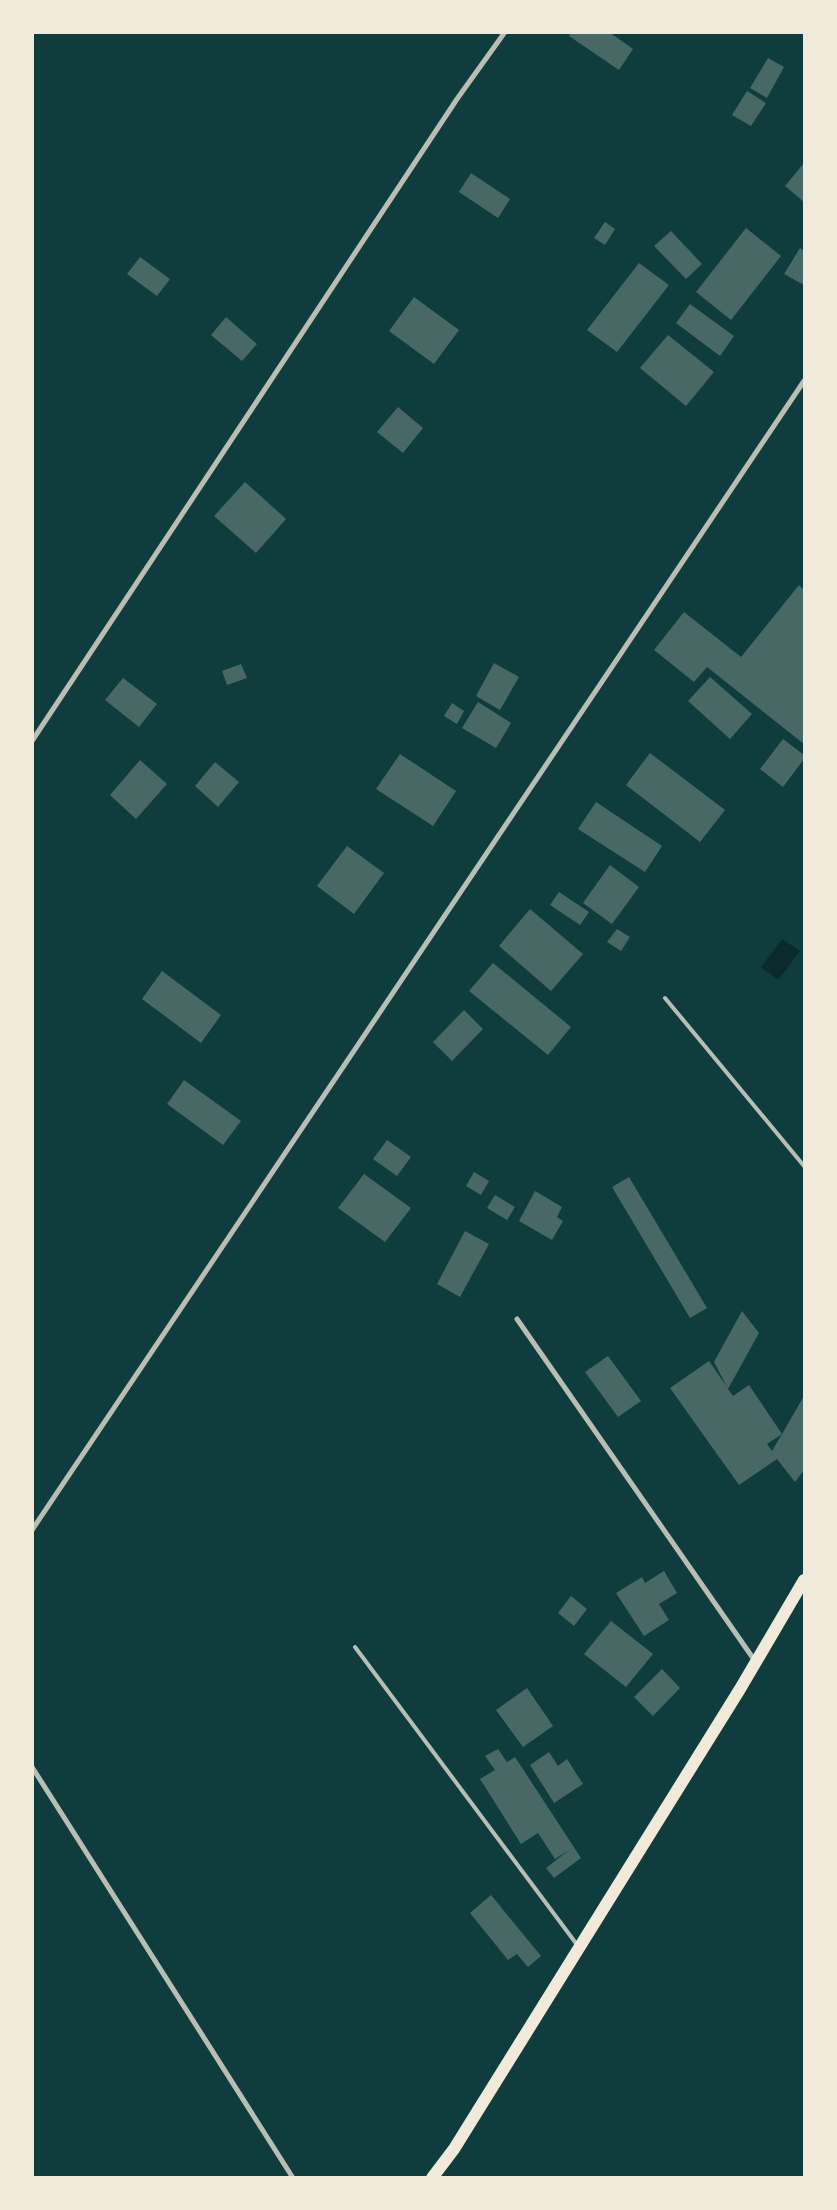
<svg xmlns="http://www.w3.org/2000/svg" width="837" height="2210" viewBox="0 0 837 2210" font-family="'DM Sans',sans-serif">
<rect width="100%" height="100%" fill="#0f3d3e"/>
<path fill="#0a2a2b" d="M782,939L800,951L778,980L761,967Z"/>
<path fill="#486865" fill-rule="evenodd" d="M571,32H609L633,49L619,70L569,36Z
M768,58L784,67L767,98L750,88Z
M747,91L766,103L751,126L732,115Z
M804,163V202L785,186Z
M471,173L510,199L498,218L459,192Z
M605,222L615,229L605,245L594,238Z
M746,228L781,256L731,320L696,292Z
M671,231L702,264L686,279L654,246Z
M800,248L804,251V285L784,274Z
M140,257L170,279L157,296L127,274Z
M639,263L669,285L617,352L587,330Z
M414,297L459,330L434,364L389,331Z
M690,304L734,336L720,356L676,323Z
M226,317L257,344L242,361L211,335Z
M668,335L714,372L686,406L640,368Z
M398,407L423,428L403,453L377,432Z
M245,482L286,519L256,553L214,516Z
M799,585L804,590V744L707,667L694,682L654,650L684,612L741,657Z
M494,663L519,677L500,710L476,696Z
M241,664L247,678L227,685L222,671Z
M710,677L752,714L730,739L688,701Z
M123,678L157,704L139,727L105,700Z
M478,702L511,723L496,748L462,728Z
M452,703L464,711L457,724L444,716Z
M783,739L804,755V759L783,787L760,769Z
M650,753L725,810L700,842L626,785Z
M400,754L456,791L433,826L376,789Z
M140,760L167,784L136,819L110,795Z
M215,762L239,782L218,807L195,786Z
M596,802L662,846L645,872L578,829Z
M347,846L384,873L354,914L317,886Z
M610,865L639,887L612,924L583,903Z
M559,892L589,912L580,925L550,905Z
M530,909L583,954L551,991L499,946Z
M617,929L630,937L621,951L607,942Z
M493,963L571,1027L548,1055L469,991Z
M162,971L221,1015L201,1043L142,999Z
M464,1010L483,1029L452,1061L433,1042Z
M184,1080L241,1121L223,1145L167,1104Z
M387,1140L411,1157L397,1176L373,1159Z
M474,1172L489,1181L481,1195L466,1186Z
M364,1174L411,1208L385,1242L338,1208Z
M629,1177L707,1308L690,1318L612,1187Z
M535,1191L562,1207L557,1217L563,1221L552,1240L519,1221Z
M495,1195L515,1207L507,1220L487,1208Z
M465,1231L489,1244L460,1297L437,1284Z
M742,1311L759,1333L728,1389L733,1396L749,1385L782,1434L804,1396V1470L795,1482L777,1459L739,1485L670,1388L709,1361L727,1387L714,1362ZM782,1434L772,1451L767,1444Z
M608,1356L641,1401L618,1417L585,1372Z
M664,1571L677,1593L659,1604L669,1620L644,1636L616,1593L642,1577L645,1583Z
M571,1596L587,1609L574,1626L558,1613Z
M611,1621L653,1654L626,1687L584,1654Z
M662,1669L680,1688L653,1716L634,1697Z
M527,1688L553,1726L523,1747L496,1710Z
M498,1749L507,1762L515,1757L581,1858L554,1878L546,1868L569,1850L555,1859L538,1833L521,1844L480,1779L495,1770L485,1756Z
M549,1752L558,1766L567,1759L583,1784L554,1803L530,1765Z
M491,1895L541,1956L528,1967L517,1954L508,1960L470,1913Z"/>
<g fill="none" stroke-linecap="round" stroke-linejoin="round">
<path stroke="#b8beb3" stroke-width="4" d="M665,998L804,1166
M355,1647L578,1946"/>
<path stroke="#b8beb3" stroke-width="5" d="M32,741L457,99L505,32
M517,1319L755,1661
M32,1530L804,381
M32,1767L293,2178"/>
<path stroke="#f1e9da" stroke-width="12" d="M432,2178L454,2149L523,2038L740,1689L804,1580"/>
</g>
<rect width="837" height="2210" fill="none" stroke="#f1e9da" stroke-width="68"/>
</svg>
